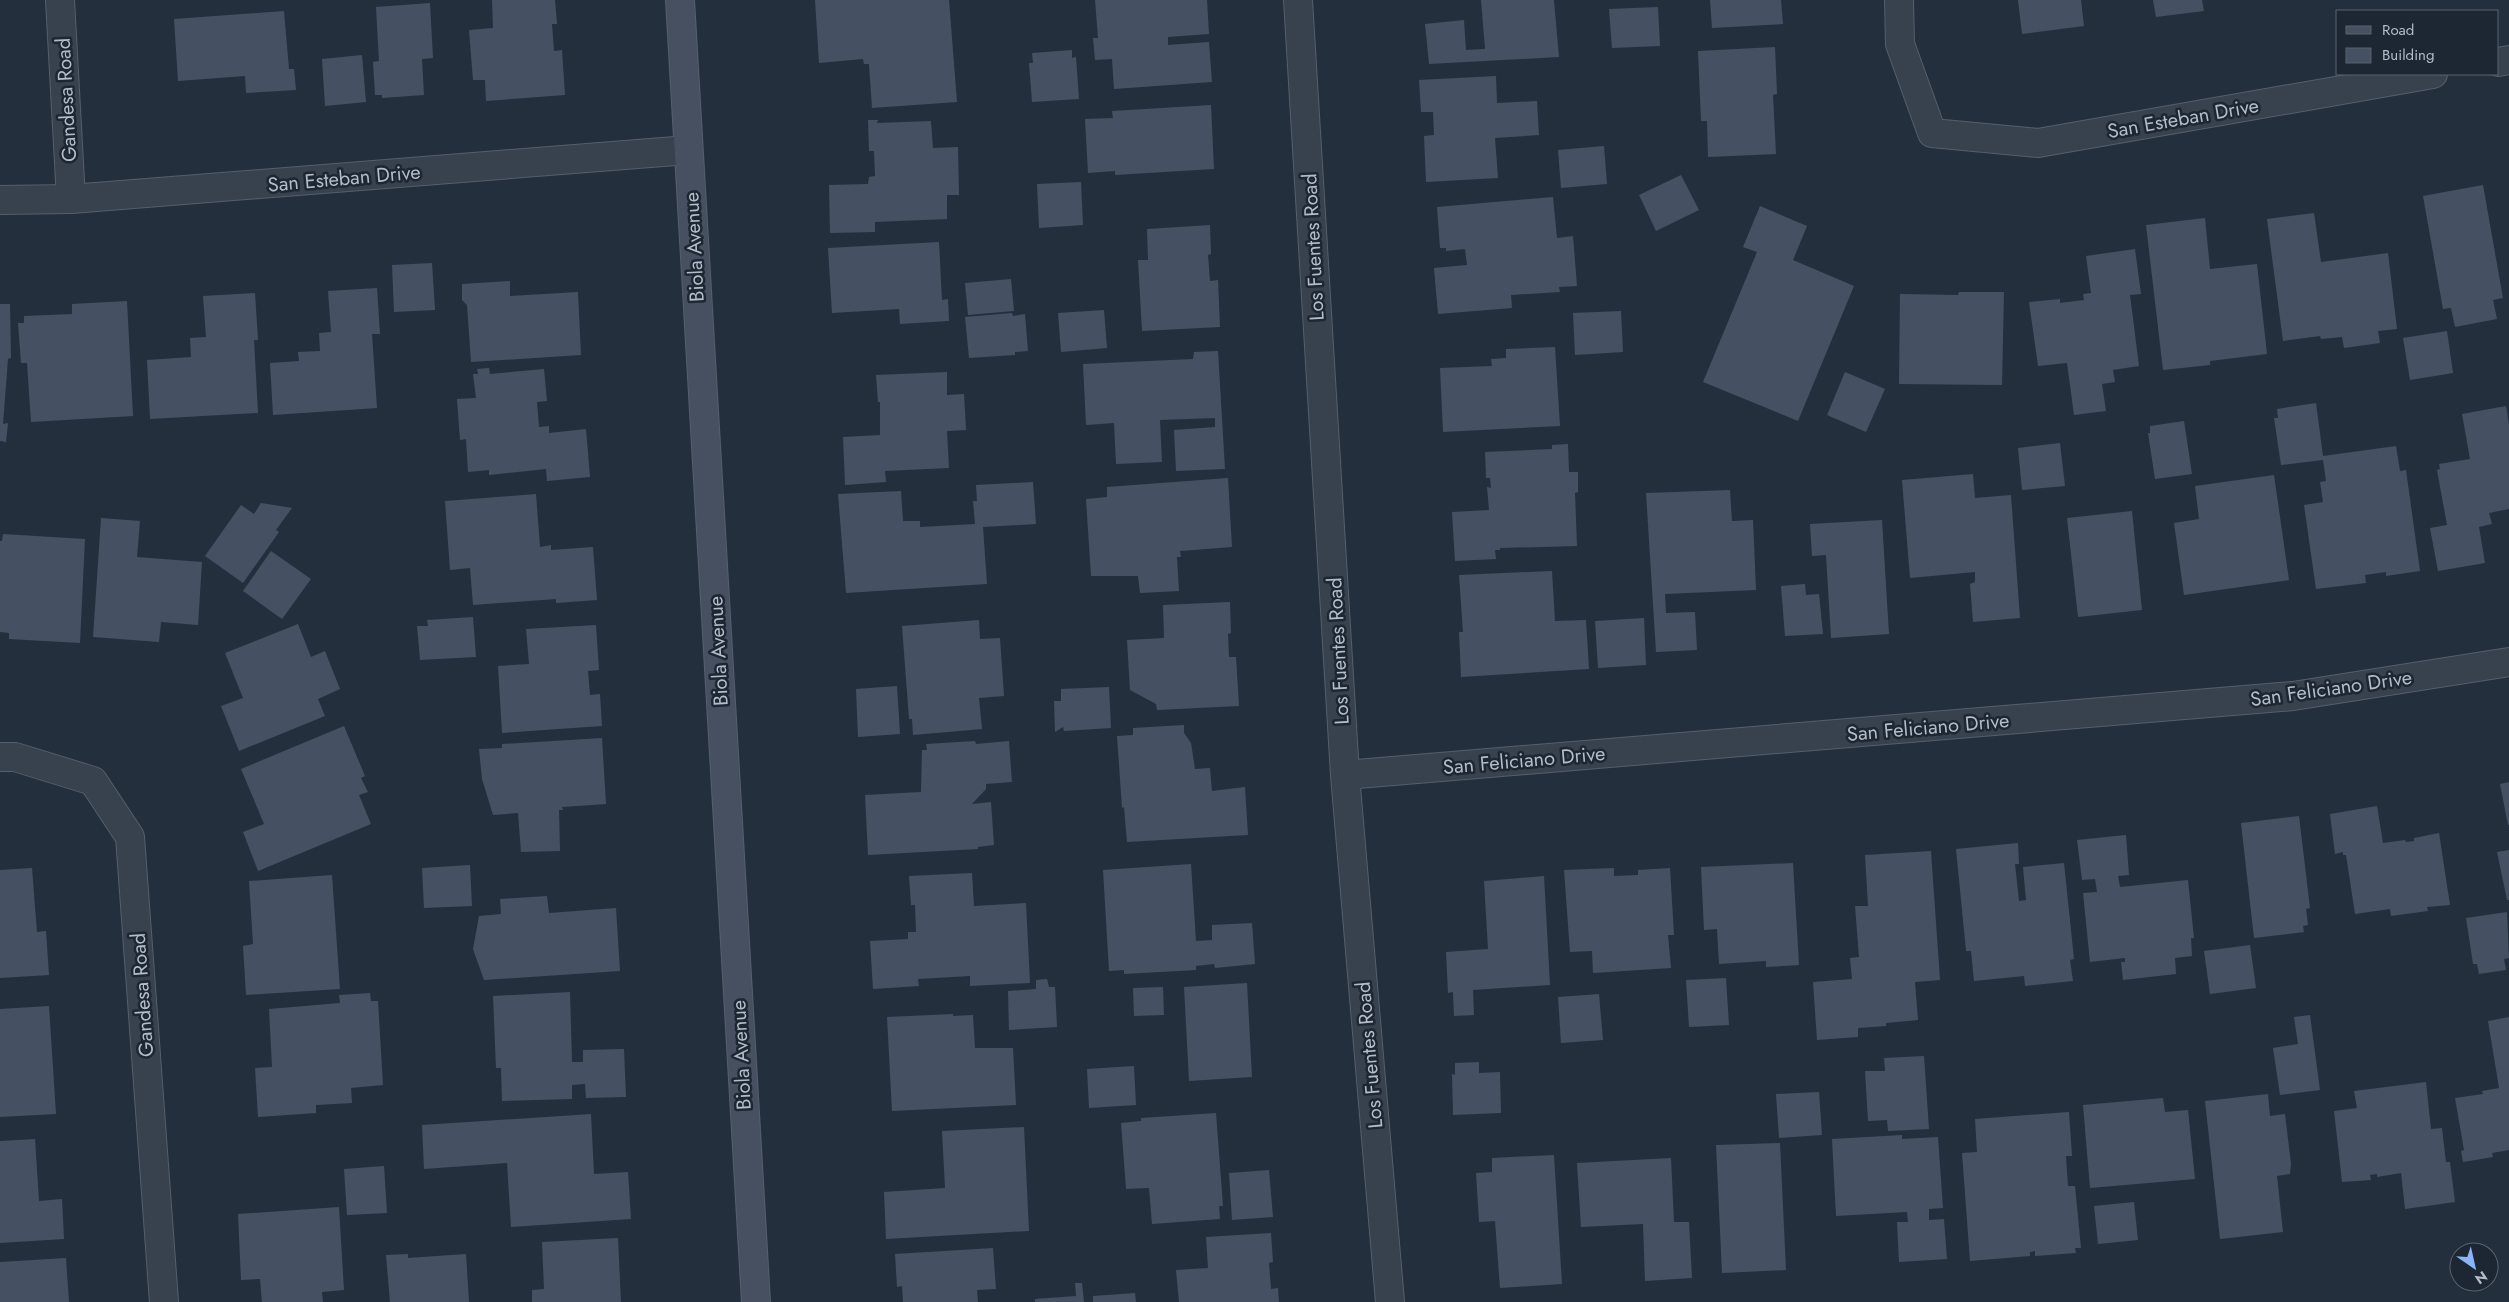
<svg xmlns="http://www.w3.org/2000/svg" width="2509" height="1302" viewBox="0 0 2509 1302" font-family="Jost,sans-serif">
<rect width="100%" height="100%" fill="#242f3e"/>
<path fill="#455162" d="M492,0H555L557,24H552L554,51L562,50L565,95L486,101L485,80H473L469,30L493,28Z
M815,0H949L957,102L872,108L869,64H864L863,59L819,63Z
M1095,0H1207L1209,34L1168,37V45L1209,42L1212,82L1114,89L1112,59L1095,60L1093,38H1098Z
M1481,0H1554L1559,57L1429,64L1425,24L1464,20L1466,50L1485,49Z
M1710,0H1781L1783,24L1712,28Z
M2018,0H2081L2084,26L2022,34Z
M2153,0H2202L2204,11L2156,17Z
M430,3L433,58L422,59L424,95L382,98V95H375L373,62L379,61L376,7Z
M1658,7L1660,46L1612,48L1609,9Z
M284,11L289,69H294L296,90L246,93L245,76L178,81L174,19Z
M1775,47L1777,94L1773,95L1776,154L1708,157L1707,121H1701L1698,51Z
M1072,50V58L1076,57L1079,99L1032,102L1029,63H1033L1032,53Z
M362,55L366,102L325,106L322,59Z
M1496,76L1497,103L1537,101L1539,135L1495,138L1498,178L1426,182L1424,136L1434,135L1433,112H1421L1419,80Z
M1211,105L1214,169L1115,175V171L1088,173L1085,119L1113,118L1112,111Z
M868,120H878L877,123L931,121L933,148L958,147L959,195H947V219L875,222V232L830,233L829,185L868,184L869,177L875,176L874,151H869Z
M1604,146L1607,184L1561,188L1558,150Z
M1681,175L1699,210L1656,231L1639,195Z
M1081,182L1083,225L1039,228L1037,184Z
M2483,185L2503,298L2493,300L2497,319L2455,327L2451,308L2443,309L2423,196Z
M1553,197L1557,238L1573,236L1577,286L1559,287L1560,292L1511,295L1512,308L1438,314L1434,268L1467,265L1465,249L1446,251V248H1440L1437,207Z
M1760,206L1807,226L1793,260L1854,286L1798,421L1703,382L1757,252L1743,247Z
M2314,213L2321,262L2388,253L2397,329L2378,331L2380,343L2344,348L2342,337L2321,339L2320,336L2283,341L2267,219Z
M2205,218L2210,269L2257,264L2267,354L2210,361V365L2163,370L2146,225Z
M1210,225L1211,254L1208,255L1210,281L1218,280L1220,327L1142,331L1138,260H1148L1147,229Z
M939,242L942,300L948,299L949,321L900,324L899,309L832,313L828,248Z
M2135,249L2141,294L2130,295L2139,366L2113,370L2115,382L2102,384L2106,411L2074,415L2067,363L2038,366L2029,302L2060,299V303L2084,300L2083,294L2091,293L2086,256Z
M432,263L435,310L394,312L392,265Z
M1011,279L1014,311L968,315L965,283Z
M510,281V296L578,292L581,355L471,362L467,305L462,300V284Z
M377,288L380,334H372L377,408L273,415L270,363L299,361L298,352L320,351L319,333L331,332L328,291Z
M1959,292H2004L2002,385L1899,384L1900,294L1958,295Z
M255,293L258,340H254L258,413L150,419L147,360L191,357L190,338L206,337L203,296Z
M127,301L133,416L31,422L27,363H21L18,323H24V316L72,314V304Z
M0,304H10L11,358L8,359L3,424L8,423L6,442L0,441Z
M1104,310L1107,348L1061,352L1058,313Z
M1621,311L1623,352L1575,355L1573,313Z
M1012,313L1013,316L1025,314L1028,351L1015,352V355L969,358L965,317Z
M2447,331L2453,373L2410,380L2403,338Z
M1555,347L1560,426L1443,432L1440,368L1492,366L1491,359L1506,358V349Z
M1218,351L1225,469L1176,471L1174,430L1215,427V418L1160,420L1162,462L1116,464L1114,423L1086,425L1083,364L1193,359L1194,352Z
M489,368L490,374L544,369L547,401L537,402L539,427L549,426V433L586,429L590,477L547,481L546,469L489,475V470L468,472L466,439L460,440L457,399L476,398L473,374H478L477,369Z
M947,372V395L964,394L966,430L947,431L949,468L885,471L886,482L845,485L843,437L880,435V402H878L876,375Z
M1845,372L1885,389L1866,432L1827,415Z
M2316,403L2323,456L2396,446L2400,471L2406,470L2420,571L2386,576V572L2365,575L2366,583L2316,589L2304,505L2323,502L2320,482L2326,481L2323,460L2281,465L2274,418H2278L2277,409Z
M2506,406L2509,424V509L2489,513L2492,524L2479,527L2485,563L2438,571L2430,528L2447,525L2437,470L2440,469L2439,464L2470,459L2462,414Z
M2184,421L2192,474L2155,479L2148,433H2150V426Z
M2060,443L2065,486L2022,490L2018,448Z
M1568,444L1569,472H1578V492L1575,493L1577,546L1500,548V550H1495L1496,559L1455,561L1452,512L1489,510L1487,487L1491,488L1490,478H1486L1485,452L1552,449V445Z
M1973,474L1975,498L2011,495L2020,618L1973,622L1970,584L1975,582V572L1910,578L1902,480Z
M2274,475L2289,580L2184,595L2174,523L2199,519L2195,486Z
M1228,478L1232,547L1180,551L1181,557H1177L1179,591L1140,593L1138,576H1091L1086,499L1107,497V487Z
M1033,482L1036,524L983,527L987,584L846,593L838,494L901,491L903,521H920V527L975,524L973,501H977L976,485Z
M1730,490L1732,521L1753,520L1756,590L1665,594L1666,613L1695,612L1697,650L1656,652L1646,493Z
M536,494L540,547L551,545V550L593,547L597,600L556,603V599L473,605L470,568L450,570L445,501Z
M261,503L292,508L276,530L279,532L243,583L205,556L241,505L254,514Z
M2132,511L2142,610L2078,617L2067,518Z
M101,518L140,521L137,557L202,562L198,625L161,622L159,642L93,637Z
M1882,520L1889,634L1831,638L1826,555L1812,556L1810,524Z
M3,534L85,539L80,643L9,639V633L0,632V541H2Z
M271,551L311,579L282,619L243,591Z
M1552,571L1555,621L1586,620L1589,669L1461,677L1459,632H1463L1459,575Z
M1805,584L1806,595L1819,594L1823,634L1785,636L1781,586Z
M1230,602L1231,633L1228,634L1229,657H1236L1239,706L1157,710L1156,704L1130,690L1127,640L1164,638L1163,605Z
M473,617L476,657L420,660L417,626H428L427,620Z
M1644,618L1646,665L1598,668L1595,621Z
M979,620L980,639L1000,638L1004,696L979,698L982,729L913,735L912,719H909L902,626Z
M298,624L311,657L325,651L340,689L318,699L325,716L239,751L221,706L243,698L225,653Z
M596,625L599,670L588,671L590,695L600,694L602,726L502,733L498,666L529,664L526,629Z
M897,686L900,734L858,737L856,689Z
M1109,687L1111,728L1064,731L1063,727L1055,732L1054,701H1061V689Z
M1184,725V733L1191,743L1195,769L1210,768L1212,791L1245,787L1248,835L1127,842L1124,807L1122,808L1117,736L1133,735V728Z
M344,726L365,776L361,778L368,792L359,795L371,824L258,871L243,832L264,824L241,769Z
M602,738L606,804L562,807L563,810H559L560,851L521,852L518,813L493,815L482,779L479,749L502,748V744Z
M975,741L976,744L1009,741L1012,782L986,784V789L972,804L991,802L994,845L978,847V849L868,855L865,795L921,792L922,750H927L926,744Z
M2509,782V825H2508L2500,784Z
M2377,806L2383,843L2405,840L2406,842L2414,841V838L2439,833L2450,905L2427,907L2428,911L2391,916L2390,909L2355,914L2346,855H2343V852L2335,854L2330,814Z
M2299,816L2310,908L2306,909L2308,925L2303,926L2304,932L2254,938L2241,823Z
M2126,835L2129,875L2118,876L2120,887L2188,880L2194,938H2191L2192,956L2175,958L2176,974L2123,980L2121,962H2125V958L2090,962L2083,893L2097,892L2095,879L2082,880L2077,840Z
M2018,843L2019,864H2015L2019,901L2026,900L2023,867L2064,863L2074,959L2070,960L2073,981L2025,986L2024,976L1974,981L1971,951H1966L1956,849Z
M2509,850V900H2507L2497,852Z
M1931,851L1940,980L1915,982L1918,1020L1886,1023V1026L1858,1028V1037L1817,1040L1813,982L1852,979L1850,958L1859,957L1855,906H1868L1865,855Z
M1793,863L1799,965L1766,967V961L1719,964L1717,929L1704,930L1701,867Z
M1191,864L1196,941L1212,940V925L1252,923L1255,964L1215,968L1214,964L1196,966V970L1124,974V970L1109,971L1103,870Z
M470,865L472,906L424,908L422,868Z
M32,868L37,932L46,931L49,975L0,978V870Z
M1614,868V876L1638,875V870L1670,868L1674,935H1668L1671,968L1593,973L1592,951L1570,952L1564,870Z
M972,873L974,906L1026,903L1030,983L970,986V976L918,979L919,986L873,989L870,941L908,939V932H916L915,905H911L909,876Z
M332,875L340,989L246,995L243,946L253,944L249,881Z
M1544,876L1550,985L1473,990L1474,1015L1454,1016L1453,992L1448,993L1446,952L1488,949L1484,881Z
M547,896L549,913L616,908L620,971L484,980L473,949L479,916L501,914L500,899Z
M2507,912L2509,958L2504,959L2506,970L2479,974L2477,964H2473L2466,918Z
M2250,945L2256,988L2210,994L2204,951Z
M1726,978L1729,1025L1689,1027L1686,980Z
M1047,979L1049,987H1055L1057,1027L1009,1030L1008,991L1036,989V980Z
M1247,983L1252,1077L1189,1081L1184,987Z
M1163,987L1164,1015L1134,1016L1133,988Z
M570,992L572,1062H583V1050L624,1049L626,1097L586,1098L585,1084L572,1085V1099L502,1101L501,1068H496L493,996Z
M370,993L371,1001H378L383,1085L351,1088L352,1103L316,1105V1113L258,1117L255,1068L272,1067L269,1009L340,1003L339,995Z
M1599,994L1603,1040L1561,1043L1558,997Z
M49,1006L56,1114L0,1117V1009Z
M953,1014V1016L973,1015L975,1048H1013L1016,1105L892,1111L887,1017Z
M2310,1015L2320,1090L2280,1095L2273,1048L2298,1044L2294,1017Z
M2509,1017V1150L2492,1153L2493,1157L2463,1162L2461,1151L2464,1150L2455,1098L2483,1094L2482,1091L2499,1088L2488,1021Z
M1924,1056L1929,1129L1888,1131L1887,1120L1868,1121L1865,1071H1885L1884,1058Z
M1479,1062V1073L1500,1072L1501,1113L1453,1115L1452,1074L1455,1075V1063Z
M1134,1066L1136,1105L1089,1108L1087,1069Z
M2426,1082L2431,1129L2442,1128L2446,1162H2450L2455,1202L2405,1209L2401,1173L2377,1177V1174L2370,1175L2371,1180L2342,1182L2334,1111L2357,1108L2354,1091Z
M1819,1092L1822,1135L1779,1138L1776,1094Z
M2268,1094L2270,1116L2285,1114L2291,1164L2290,1174L2277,1176L2283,1232L2220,1239L2205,1101Z
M2163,1098L2165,1112L2188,1110L2195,1179L2090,1188L2083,1105Z
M2069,1112L2072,1156H2066L2068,1186H2075L2081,1248H2075L2076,1253L2035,1256V1251L2030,1252V1256L1970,1261L1962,1153L1977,1152L1975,1119Z
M1216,1113L1223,1206H1219L1220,1219L1152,1224L1149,1188L1126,1189L1121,1123L1141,1121V1118Z
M591,1114L594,1174L628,1172L631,1219L511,1227L507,1163L424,1169L422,1125Z
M1024,1127L1029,1231L886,1239L884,1192L945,1188L942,1131Z
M1902,1135V1139L1938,1137L1943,1208L1929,1209V1220L1944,1219L1947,1259L1899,1262L1897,1222H1908L1907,1212L1836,1216L1832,1139Z
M35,1139L39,1201L62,1199L64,1239L0,1243V1141Z
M1780,1143L1786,1270L1722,1273L1716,1145Z
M1554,1155L1562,1284L1500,1288L1495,1221L1479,1222L1476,1173L1492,1172V1158Z
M1671,1158L1674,1222H1689L1692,1278L1645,1281L1643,1224L1581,1227L1577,1163Z
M384,1166L387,1213L347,1215L344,1169Z
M1269,1170L1273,1217L1232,1220L1229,1173Z
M2134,1202L2138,1240L2098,1244L2094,1206Z
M339,1207L344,1290L322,1292L323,1302H262L260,1279L241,1280L238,1214Z
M1271,1233L1273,1262L1269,1263L1271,1289L1278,1288L1279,1302H1179L1176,1270L1208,1268L1206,1237Z
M618,1238L621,1302H532V1290L544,1289L542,1242Z
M993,1248L996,1289L977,1290L978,1302H903L902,1286L897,1287L895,1254Z
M408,1254V1258L466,1254L469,1302H390L386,1255Z
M66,1258L69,1302H0V1262Z
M1075,1283H1082L1084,1302H1035V1299L1076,1296Z
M1135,1293L1136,1302H1093V1296Z"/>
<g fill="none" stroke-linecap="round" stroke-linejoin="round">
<g stroke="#565f6c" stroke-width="30">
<path id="street" d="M60,0L71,199
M1298,0L1345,775L1390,1302
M1899,0L1900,44L1932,133L2038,143L2433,74
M2498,62L2509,60
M0,200L71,199L688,150
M0,757H15L93,781L130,837L164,1302
M1345,775L2293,696L2509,662"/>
</g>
<g stroke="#565f6c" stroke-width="30">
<path id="secondary" d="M680,0L756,1302"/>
</g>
<use href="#street" stroke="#38414e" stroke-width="28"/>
<use href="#secondary" stroke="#465061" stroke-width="28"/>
</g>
<g text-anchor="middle" stroke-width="5" stroke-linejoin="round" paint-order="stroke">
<g font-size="20" fill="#b4bcc9" stroke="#1d2633">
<text transform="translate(66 100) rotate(-93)" y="7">Gandesa Road</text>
<text transform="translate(2183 118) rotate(-10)" y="7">San Esteban Drive</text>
<text transform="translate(344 178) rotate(-5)" y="7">San Esteban Drive</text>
<text transform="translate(694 247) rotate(-93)" y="7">Biola Avenue</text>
<text transform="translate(1313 247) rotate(-93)" y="7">Los Fuentes Road</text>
<text transform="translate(718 651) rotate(-93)" y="7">Biola Avenue</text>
<text transform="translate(1338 651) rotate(-93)" y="7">Los Fuentes Road</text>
<text transform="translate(2331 688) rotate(-8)" y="7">San Feliciano Drive</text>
<text transform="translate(1928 727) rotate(-5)" y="7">San Feliciano Drive</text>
<text transform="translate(1524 760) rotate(-5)" y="7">San Feliciano Drive</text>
<text transform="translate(142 995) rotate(-94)" y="7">Gandesa Road</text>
<text transform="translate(741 1055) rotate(-93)" y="7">Biola Avenue</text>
<text transform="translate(1369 1055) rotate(-95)" y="7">Los Fuentes Road</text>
</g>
</g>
<rect x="2336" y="10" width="162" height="65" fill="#1d2633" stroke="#59626f"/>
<rect x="2346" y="26" width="25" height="8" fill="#465061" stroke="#59626f"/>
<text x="2382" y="35" font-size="15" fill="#b4bcc9">Road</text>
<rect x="2346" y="48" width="25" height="15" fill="#455162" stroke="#59626f"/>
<text x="2382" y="60" font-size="15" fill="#b4bcc9">Building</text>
<g transform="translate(2474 1267) rotate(146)"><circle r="24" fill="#1d2633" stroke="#59626f"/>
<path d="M0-4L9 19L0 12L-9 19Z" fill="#8ab4f8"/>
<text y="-8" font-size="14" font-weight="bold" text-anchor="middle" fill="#b4bcc9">N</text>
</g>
</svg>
